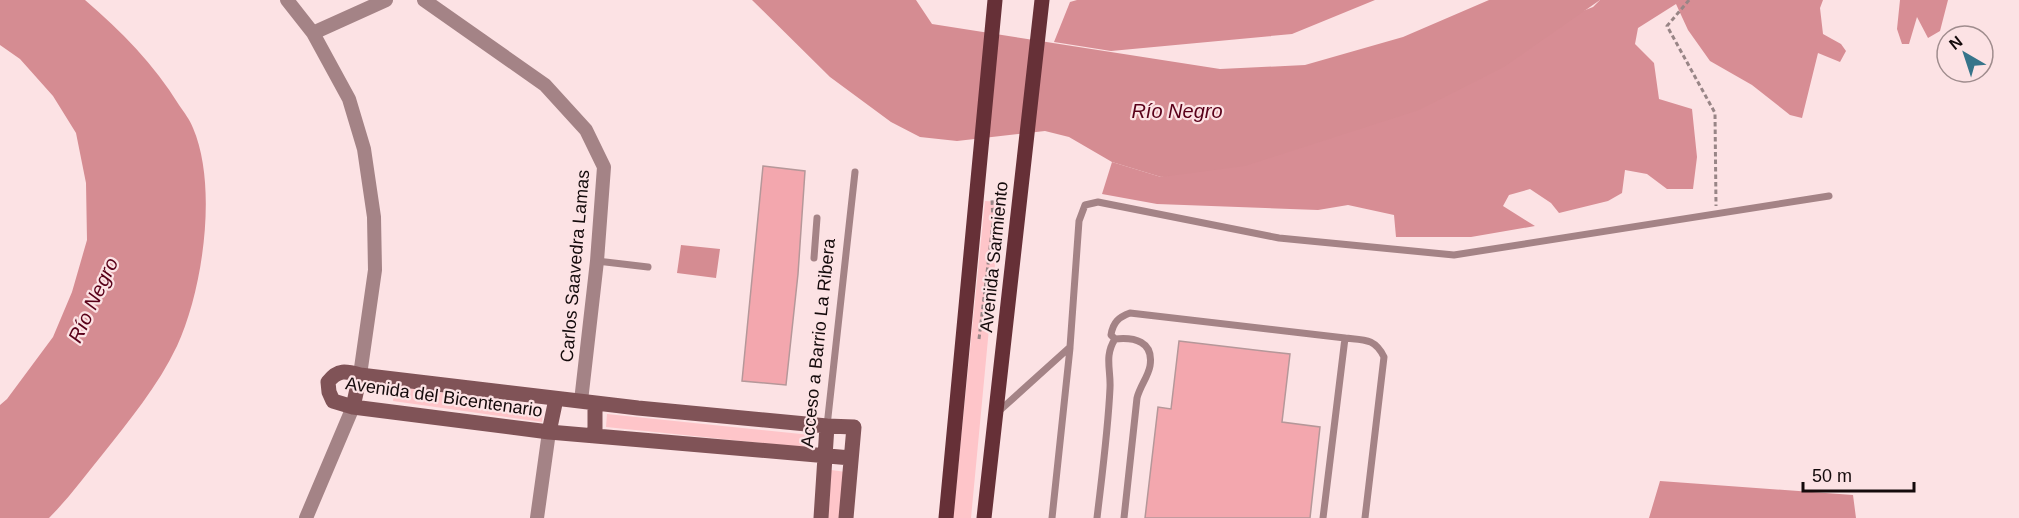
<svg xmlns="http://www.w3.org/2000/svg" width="2019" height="518" viewBox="0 0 2019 518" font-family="Arial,sans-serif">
<rect width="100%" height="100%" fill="#fce2e4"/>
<path fill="#fec5c9" d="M985,201L1001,202L971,518H953Z
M395,386L543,407L542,422L393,401Z
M607,414L811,435L810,448L606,427Z
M831,470L846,472L841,518H828Z"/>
<path fill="#d78d94" d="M1077,0H1375L1292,34L1111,51L1054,42L1070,2Z
M1600,0H1823L1820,8L1823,34L1841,44L1846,51L1840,62L1818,53L1802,118L1790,115L1752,85L1710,61L1688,30L1676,4L1638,28L1635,44L1654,63L1659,99L1692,109L1697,157L1693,189H1667L1647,174L1625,170L1622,193L1608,201L1559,213L1551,203L1530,189L1509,195L1503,206L1535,226L1471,237H1396L1394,215L1348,205L1318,210L1157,204L1102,194L1112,162L1161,177L1593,7Z
M1900,0H1948L1940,31L1928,38L1917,17L1909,44H1902L1897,29Z
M1660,481L1853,495L1856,518H1649Z"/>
<path fill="#d58c92" d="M0,0H85C121,31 154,64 179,105C184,112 190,120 193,128C218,186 203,290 177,346C158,386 129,421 102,455C85,476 68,499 49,518H0V405L7,399L53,337L72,292L87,240L86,183L76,133L53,96L20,59L0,45Z
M752,0H916L932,24L1220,69L1305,65L1403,37L1489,0H1600L1504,67L1419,110L1245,166L1161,177L1112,162L1069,137L1045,131L957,141L920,137L891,122L830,77Z
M681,245L720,249L716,278L677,273Z"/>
<path fill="#f3a7ae" stroke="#b59799" stroke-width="1.5" d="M763,166L805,171L798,274L786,385L742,381Z
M1179,341L1290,354L1282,422L1320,427L1310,518H1145L1158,407L1171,409Z"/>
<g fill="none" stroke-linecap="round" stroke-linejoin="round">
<path stroke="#988586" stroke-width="3" stroke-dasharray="4.5 3" stroke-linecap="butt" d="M1689,0L1667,26L1715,113L1716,206
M979,339L993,223L992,199"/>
<path stroke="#a48386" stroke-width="7" d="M814,258L817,218
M597,261L648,267
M1345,338C1364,340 1375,338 1384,357L1365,518
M1115,339L1111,335C1113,322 1119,317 1130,313L1345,338L1323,518
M1115,339C1134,337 1154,341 1150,366C1148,377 1140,386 1137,398L1124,518
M998,412L1070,347L1079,221L1085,205L1098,202L1279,238L1454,255L1829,196
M827,426L855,172
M1052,518L1070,348
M1097,518C1102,475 1108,431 1110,388C1111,370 1104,356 1115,339"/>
<path stroke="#a48386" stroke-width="14" d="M287,0L313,33L349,99L364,149L374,217L375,270L360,375
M424,0L545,85L586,130L604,167L597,261L581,401
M313,33L386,0
M306,518L353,407
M537,518L549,432"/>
<path stroke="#805357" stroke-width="15" d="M353,407L360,375
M549,432L556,399
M595,436V403
M821,518L827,426
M846,518L854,427L827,426L638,408L360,375C346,371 338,369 328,382L329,392L333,401L353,407L549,432L851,458"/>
<path stroke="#663037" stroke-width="15" d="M946,518L995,0
M984,518L1042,0"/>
</g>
<g text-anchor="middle" stroke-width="4.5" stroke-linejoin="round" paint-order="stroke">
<g font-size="18" fill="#140a0b" stroke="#fce2e4">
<text transform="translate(994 257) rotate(-84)" y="6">Avenida Sarmiento</text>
<text transform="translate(575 266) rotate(-85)" y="6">Carlos Saavedra Lamas</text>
<text transform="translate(818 343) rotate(-84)" y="6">Acceso a Barrio La Ribera</text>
<text transform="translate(444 397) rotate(8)" y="6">Avenida del Bicentenario</text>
</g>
<g font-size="20" font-style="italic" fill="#590019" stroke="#fce2e4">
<text x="1177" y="118">Río Negro</text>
<text transform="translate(93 300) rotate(-65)" y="7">Río Negro</text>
</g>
</g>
<g transform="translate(1965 54) rotate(321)"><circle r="28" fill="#fce2e4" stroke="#9f8c8d" stroke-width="1.5"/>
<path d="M0-4.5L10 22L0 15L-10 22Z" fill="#36748a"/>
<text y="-9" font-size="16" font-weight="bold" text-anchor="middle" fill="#140a0b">N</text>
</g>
<path d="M1803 482v9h111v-9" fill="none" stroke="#140a0b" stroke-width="3"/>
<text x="1812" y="482" font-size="18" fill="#140a0b" stroke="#fce2e4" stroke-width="4.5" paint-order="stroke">50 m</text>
</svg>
